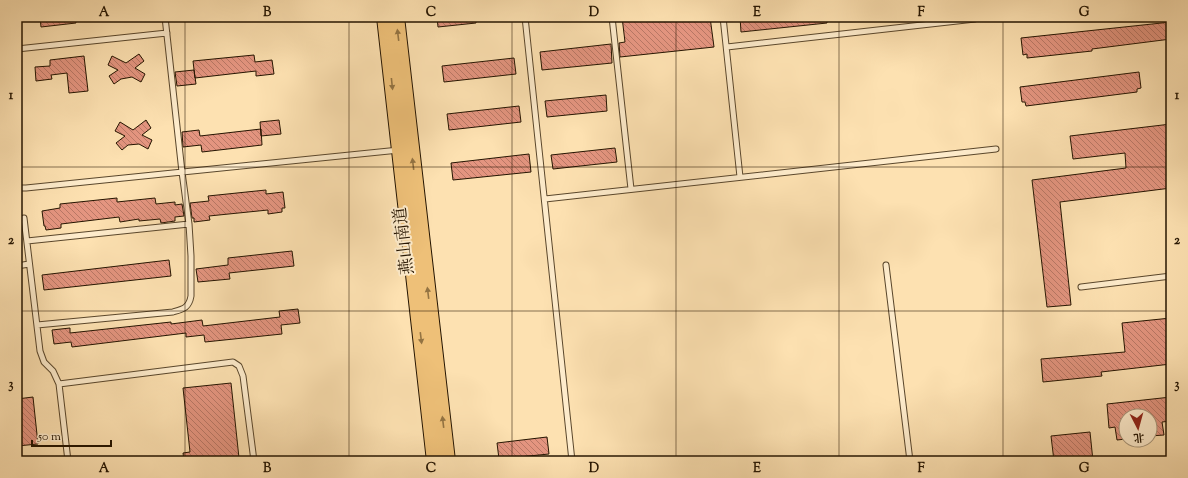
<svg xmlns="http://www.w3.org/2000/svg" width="1188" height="478" viewBox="0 0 1188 478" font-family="'Sorts Mill Goudy','Noto Serif SC',serif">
<defs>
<pattern id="building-back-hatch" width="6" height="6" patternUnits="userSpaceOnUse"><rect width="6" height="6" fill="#e49580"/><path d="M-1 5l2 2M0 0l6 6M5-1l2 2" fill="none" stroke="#b97866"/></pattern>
</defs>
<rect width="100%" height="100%" fill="#fde1b1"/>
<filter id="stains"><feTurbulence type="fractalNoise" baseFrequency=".005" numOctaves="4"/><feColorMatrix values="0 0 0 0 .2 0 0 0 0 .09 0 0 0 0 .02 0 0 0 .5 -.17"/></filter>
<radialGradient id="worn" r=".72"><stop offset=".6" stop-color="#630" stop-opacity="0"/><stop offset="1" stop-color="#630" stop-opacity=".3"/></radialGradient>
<path fill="url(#building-back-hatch)" stroke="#241400" d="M40,17H75L76,23L41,27Z
M437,17H476V23L438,27Z
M622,17H710L714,47L620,57L619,43L625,42Z
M740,17H827V23L741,32Z
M1171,22V39L1092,49V51L1027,58V54L1023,55L1021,38Z
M611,44L612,63L542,70L540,52Z
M139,54L144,61L135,68L145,74L141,82L132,77L121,79L114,84L109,76L118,70L108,65L112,56L126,63Z
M254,55L255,62L272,60L274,74L256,76V71L195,78L193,61Z
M84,56L88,91L69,93L67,73L51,75L52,79L36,81L35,67L50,66V60Z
M514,58L516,74L444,82L442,66Z
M194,70L196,84L177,86L175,72Z
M1139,72L1141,88L1137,89V92L1026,106L1025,102H1022L1020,87Z
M606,95L607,111L547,117L545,101Z
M519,106L521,122L449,130L447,114Z
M146,120L151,128L142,135L152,140L148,149L139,144L128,145L122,150L116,143L125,136L115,131L120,122L133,130Z
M279,120L281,134L261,136L260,122Z
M1171,124V188L1060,202L1071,305L1047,307L1032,180L1126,168L1125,153L1073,159L1070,136Z
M261,129L262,145L202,152L201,145L183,147L182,132L199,130L200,136Z
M615,148L617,162L553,169L551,155Z
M529,154L531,172L453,180L451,163Z
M266,190V194L283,192L285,208H282V212L268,214V210L209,216L210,220L194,222V218H192L190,203L209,201L208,196Z
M117,198V202L155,198L156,204L175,202V205L182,204L184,216L175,217V221L161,223L160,219L139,221V219L120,222L119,217L61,224V228L46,230L45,226H44L42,211L60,208V204Z
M292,251L294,266L229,273L230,279L198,282L196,269L228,265V258Z
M169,260L171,276L44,290L42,275Z
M298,309L300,323L281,325L282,334L205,342L204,335L186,337V333L72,347L71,342L54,344L52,330L70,328V333L171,322V324L202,320L203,326L280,317L279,311Z
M1171,318V364L1101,372L1102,376L1043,382L1041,359L1125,352L1122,323Z
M231,383L239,458L214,461H184L183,453L190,452L183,388Z
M33,397L38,444L17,446V399Z
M1171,397V421L1162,422L1164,435L1150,436V416H1126V439L1117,440L1115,427L1109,428L1107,404Z
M1090,432L1093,461H1054L1051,436Z
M547,437L549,454L499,459L497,443Z"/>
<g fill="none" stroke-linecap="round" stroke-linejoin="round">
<g stroke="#5a472c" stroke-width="7">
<path id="lane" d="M525,17L572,461
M612,17L631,189
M723,17L740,177
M727,47L975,19
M17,49L167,33
M17,188H26L399,150
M545,199L996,149
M24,218L40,351L44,362L53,371L59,384L68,461
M27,241L189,224
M886,265L910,461
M17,266L29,264
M1081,287L1171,276
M37,325L173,312C183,309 189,308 191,296V256L189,224L182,172L165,17
M59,384L233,362L239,366L243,376L254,461"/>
</g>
<g stroke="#241400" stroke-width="18">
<path id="primary" d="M385,17L435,461
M396,17L447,461"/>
</g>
<use href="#lane" stroke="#feeccc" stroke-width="5"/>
<use href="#primary" stroke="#eec078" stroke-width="16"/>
</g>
<defs><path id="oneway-solid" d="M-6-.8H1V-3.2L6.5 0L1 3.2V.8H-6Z"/></defs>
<g fill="#937342">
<use href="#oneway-solid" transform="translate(398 35) rotate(-97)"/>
<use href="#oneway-solid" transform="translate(392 84) rotate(84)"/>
<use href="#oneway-solid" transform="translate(413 164) rotate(-97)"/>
<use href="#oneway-solid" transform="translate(428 293) rotate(-97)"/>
<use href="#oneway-solid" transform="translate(421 338) rotate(83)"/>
<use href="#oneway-solid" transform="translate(443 422) rotate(-97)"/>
</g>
<path fill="none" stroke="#241400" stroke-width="1" stroke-opacity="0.55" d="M185,17V461M349,17V461M512,17V461M676,17V461M839,17V461M1003,17V461M17,167H1171M17,311H1171"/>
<g text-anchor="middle" stroke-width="4" stroke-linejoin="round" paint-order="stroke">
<g font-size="17" fill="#241400" stroke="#feeccc">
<text transform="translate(403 241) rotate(-97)" y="6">燕山南道</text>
</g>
</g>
<rect width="1188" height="478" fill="none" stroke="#fde1b1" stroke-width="44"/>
<g transform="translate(1138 428) rotate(174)"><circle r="19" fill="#feeccc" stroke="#a7967a"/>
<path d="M0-3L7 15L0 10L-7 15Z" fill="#8f2418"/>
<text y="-6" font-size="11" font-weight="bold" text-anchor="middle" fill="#241400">北</text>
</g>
<path d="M32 440v6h79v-6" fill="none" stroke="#241400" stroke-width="2"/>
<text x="38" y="440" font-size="12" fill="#241400" stroke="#feeccc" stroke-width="3" paint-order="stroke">50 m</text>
<rect x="22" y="22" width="1144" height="434" fill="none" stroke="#241400" stroke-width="1.5"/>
<g font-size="13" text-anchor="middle" font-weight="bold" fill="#241400">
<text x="104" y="16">A</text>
<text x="267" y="16">B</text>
<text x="431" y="16">C</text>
<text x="594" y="16">D</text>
<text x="757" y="16">E</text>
<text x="921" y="16">F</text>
<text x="1084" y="16">G</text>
<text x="11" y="99">1</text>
<text x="1177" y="99">1</text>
<text x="11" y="244">2</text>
<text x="1177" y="244">2</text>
<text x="11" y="388">3</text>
<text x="1177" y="388">3</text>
<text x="104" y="472">A</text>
<text x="267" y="472">B</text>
<text x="431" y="472">C</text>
<text x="594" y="472">D</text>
<text x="757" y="472">E</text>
<text x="921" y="472">F</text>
<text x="1084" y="472">G</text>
</g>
<rect width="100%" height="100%" filter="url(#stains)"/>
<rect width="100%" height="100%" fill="url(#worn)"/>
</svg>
